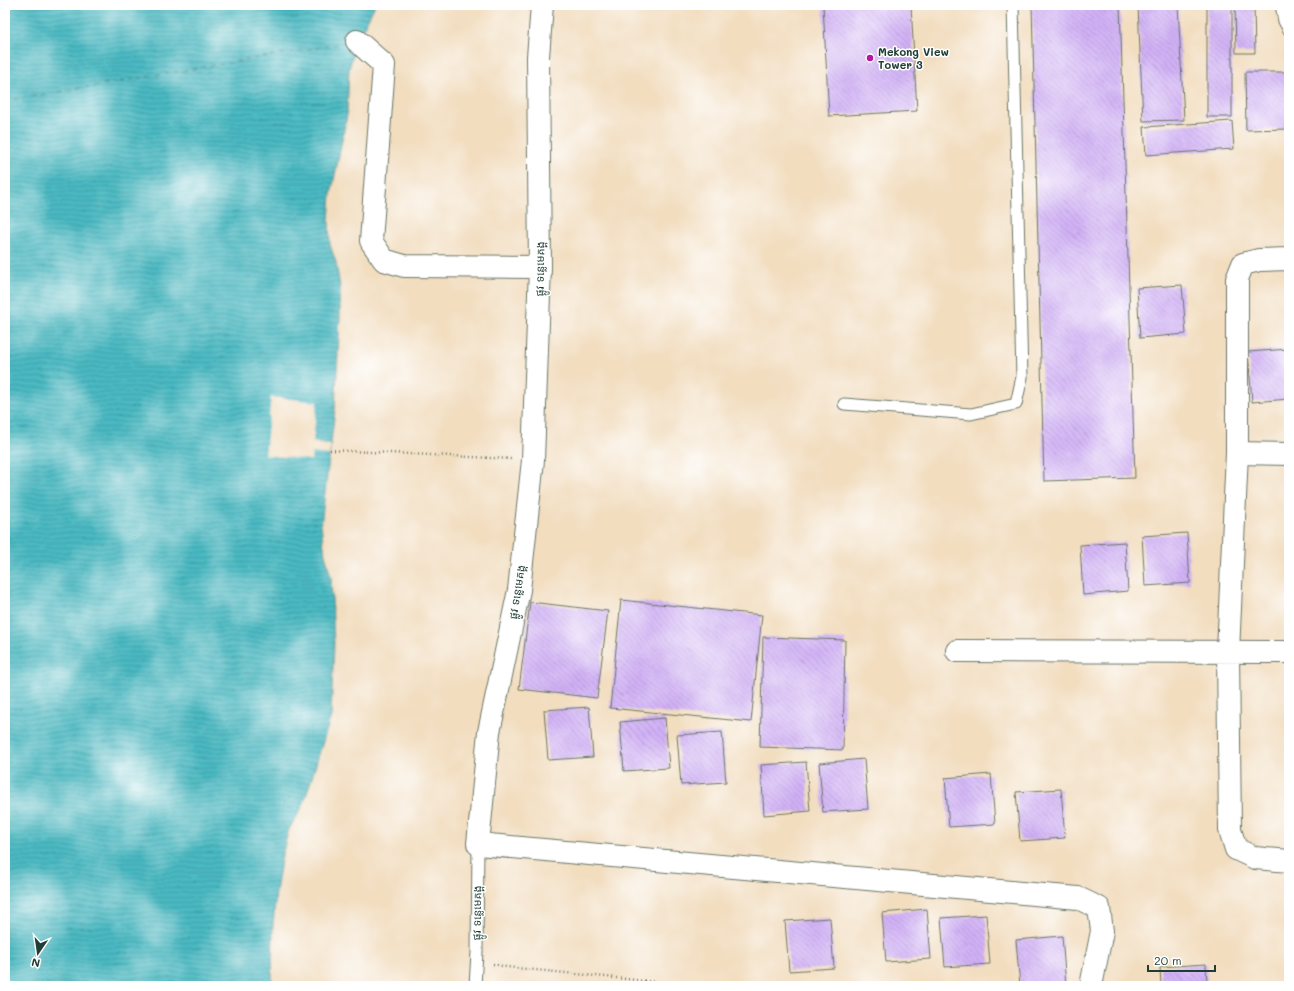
<svg xmlns="http://www.w3.org/2000/svg" width="1294" height="991" viewBox="0 0 1294 991" font-family="Mali,'Noto Sans Khmer',sans-serif">
<defs>
<pattern id="water-rules" width="6" height="5" patternUnits="userSpaceOnUse"><rect width="6" height="5" fill="#4bbac3"/><path d="M0 2.5h6" fill="none" stroke="#3e989f"/></pattern>
<pattern id="building-back-hatch" width="6" height="6" patternUnits="userSpaceOnUse"><rect width="6" height="6" fill="#d1b1f6"/><path d="M-1 5l2 2M0 0l6 6M5-1l2 2" fill="none" stroke="#a991c8"/></pattern>
</defs>
<rect width="100%" height="100%" fill="#fff"/>
<filter id="ink" filterUnits="userSpaceOnUse"><feTurbulence type="fractalNoise" baseFrequency=".025" numOctaves="2"/><feDisplacementMap in="SourceGraphic" scale="8" xChannelSelector="R" yChannelSelector="G"/><feConvolveMatrix kernelMatrix="1 2 1 2 8 2 1 2 1" color-interpolation-filters="sRGB"/></filter>
<filter id="wash" filterUnits="userSpaceOnUse"><feTurbulence type="fractalNoise" baseFrequency=".012" numOctaves="4" result="noise"/><feDisplacementMap in="SourceGraphic" scale="16" xChannelSelector="R" yChannelSelector="G"/><feGaussianBlur stdDeviation="0.9" result="paint"/><feColorMatrix in="noise" values="0 0 0 0 0 0 0 0 0 0 0 0 0 0 0 0 0 1.4 0 .05"/><feComposite in="paint" operator="in"/></filter>
<g filter="url(#wash)">
<rect width="100%" height="100%" fill="#f2ddbf"/>
<path fill="url(#water-rules)" stroke="#357c7c" d="M5,5H375L357,41L349,69L347,115L331,195L329,220L330,245L336,262L340,287V317L335,410L321,525L325,554L331,577L334,643L331,716L303,806L289,829L282,855L276,892L273,925L272,986H5Z"/>
<path fill="#f2ddbf" d="M271,397L317,402L313,442L331,445L329,455L312,453L311,460L265,455Z"/>
<g fill="none" stroke-linecap="round" stroke-linejoin="round">
<path stroke="#2c625f" stroke-width="1" stroke-dasharray="5 4" stroke-linecap="butt" d="M5,101L346,43"/>
</g>
<g id="blocks">
<path fill="url(#building-back-hatch)" d="M823,5H911L917,111L829,116Z
M1032,5H1120L1135,478L1044,481Z
M1138,5H1178L1184,120L1143,121Z
M1207,5H1232V117H1207Z
M1235,5H1254L1255,53H1236Z
M1245,72H1289V129L1246,130Z
M1232,121L1234,149L1146,155L1144,127Z
M1182,285L1186,334L1140,338L1137,288Z
M1289,349V399L1252,402L1248,352Z
M1187,533L1190,583L1145,586L1142,536Z
M1125,542L1128,591L1083,595L1080,545Z
M621,600L762,615L751,722L610,708Z
M530,602L608,611L597,698L519,689Z
M763,637L845,640L843,750L760,747Z
M589,707L593,757L548,760L544,710Z
M665,718L669,768L624,771L620,722Z
M722,732L726,782L681,785L677,735Z
M864,759L868,809L823,812L819,763Z
M806,762L810,811L764,815L761,765Z
M991,774L995,824L949,827L945,778Z
M1061,789L1065,838L1020,841L1016,792Z
M927,909L931,959L886,962L882,913Z
M986,915L990,964L945,967L941,918Z
M830,918L834,968L789,971L785,921Z
M1062,936L1066,986H1020L1016,940Z
M1206,964L1207,986H1161L1160,967Z"/>
</g>
</g>
<g filter="url(#ink)">
<use href="#blocks" fill-opacity="0" stroke="#697565" stroke-width="1"/>
<g fill="none" stroke-linecap="round" stroke-linejoin="round">
<g stroke="#697565" stroke-width="13">
<path id="lane" d="M1281,5L1284,21L1289,30
M844,404L971,414L1016,404L1022,377L1013,5
M475,986L477,952L478,844"/>
</g>
<g stroke="#697565" stroke-width="24">
<path id="street" d="M1289,259L1259,260L1243,264L1237,279V453L1228,652L1230,830L1236,849L1255,858L1289,861
M1237,453L1289,454
M957,651L1289,652"/>
</g>
<g stroke="#697565" stroke-width="24">
<path id="secondary" d="M542,5L538,57L540,267L533,460L519,590L489,732L478,844L1078,898L1099,908L1102,931L1091,986
M357,41L384,65L371,241L384,260L404,266L540,267"/>
</g>
<path stroke="#697565" stroke-width="2.5" stroke-dasharray="1 3" stroke-linecap="butt" d="M330,450L512,459
M493,964L506,967L696,986"/>
<use href="#lane" stroke="#fff" stroke-width="11"/>
<use href="#street" stroke="#fff" stroke-width="22"/>
<use href="#secondary" stroke="#fff" stroke-width="22"/>
</g>
</g>
<circle fill="#b5179e" stroke="#fff" stroke-width="1.5" cx="870" cy="58" r="4"/>
<g text-anchor="middle" stroke-width="3" stroke-linejoin="round" paint-order="stroke">
<g font-size="11" font-weight="bold" fill="#1f3d34" stroke="#fff" text-anchor="start">
<text x="878" y="56">Mekong View<tspan x="878" dy="13">Tower 3</tspan></text>
</g>
<g font-size="11" fill="#1f3d34" stroke="#fff">
<text transform="translate(540 269) rotate(-89)" y="4">ផ្លូវ ទន្លេមេគង្គ</text>
<text transform="translate(517 592) rotate(-81)" y="4">ផ្លូវ ទន្លេមេគង្គ</text>
<text transform="translate(477 913) rotate(-89)" y="4">ផ្លូវ ទន្លេមេគង្គ</text>
</g>
</g>
<rect width="1294" height="991" fill="none" stroke="#fff" stroke-width="20"/>
<g transform="translate(38 953) rotate(193)" stroke="#ffffff" stroke-width="3" paint-order="stroke">
<path d="M0-3L7 15L0 10L-7 15Z" fill="#1f3d34"/>
<text y="-6" font-size="11" font-weight="bold" text-anchor="middle" fill="#1f3d34">N</text>
</g>
<path d="M1148 965v6h67v-6" fill="none" stroke="#1f3d34" stroke-width="2"/>
<text x="1154" y="965" font-size="12" fill="#1f3d34" stroke="#ffffff" stroke-width="3" paint-order="stroke">20 m</text>
</svg>
